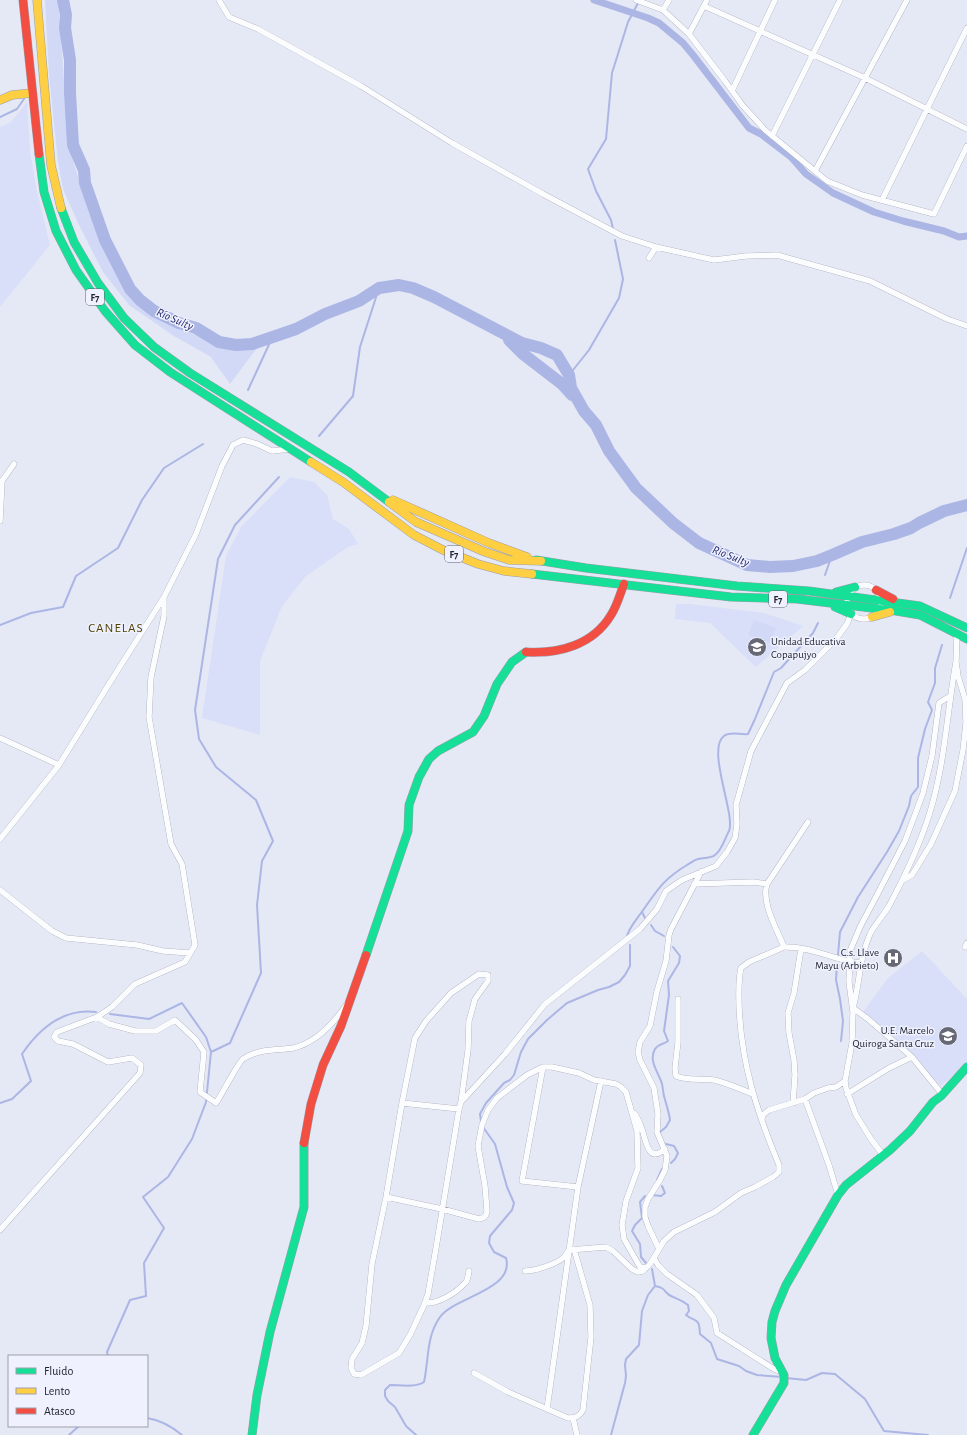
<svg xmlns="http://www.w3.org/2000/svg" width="967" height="1435" viewBox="0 0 967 1435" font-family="'Alegreya Sans',sans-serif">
<rect width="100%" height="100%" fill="#e5e8f5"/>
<path fill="#d9dff9" d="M27,102L30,152L36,187L50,245L0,307V127L11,122Z
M290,477L314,482L327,495L333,519L349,529L358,544L348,547L306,576L282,606L260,661V735L202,718L226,556L241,527Z
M676,604H690L764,613L803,626L756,667L710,623L675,619Z
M922,951L967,999V1063L941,1086L863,1012L888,978Z"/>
<path fill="#d2d9f7" d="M45,0H58L69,148L88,209L123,289L143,309L179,329L201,337L224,349L257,348L230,384L211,357L174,336L129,305L103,272L79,225L63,189L58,162L49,75Z
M754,620L776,628L770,643L748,635Z"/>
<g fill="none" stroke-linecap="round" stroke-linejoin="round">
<path stroke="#acb6e5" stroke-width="2" d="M0,117L17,109L24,99
M613,229L611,220L596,191L588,169L606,139L612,73L628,22L638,3
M569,375L589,350L619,298L623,279L615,240
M248,390L272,338
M319,436L353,396L360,347L379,288
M825,575L832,555
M950,598L967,548
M0,625L31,613L63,607L76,576L118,548L142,500L164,468L203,444
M642,912L645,918
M651,925L655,931L664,936
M627,936C629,928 636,920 641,913C657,891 662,880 687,865C691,863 694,860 698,859C704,857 710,859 715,855C722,850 725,838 729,831C736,815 706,749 724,736C730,731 740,735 748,734L755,719L774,672L781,668L813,633L818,623
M838,955L840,932L858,897L887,852L899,831L909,806L911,796L918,787V758L925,729L932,710L928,702L935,683V668L942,645
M837,964L836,980L840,999L843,1021L841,1041
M110,1014L149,1019L182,1003L206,1037L211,1052L230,1043L261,973L257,905L262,861L273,841L256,800L216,767L199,739L195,710L218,559L235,525L279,477
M0,1103L12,1099L31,1081L22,1054C39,1029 63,1008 96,1012
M481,1121L480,1114L486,1103L504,1083L510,1080L514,1075L521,1052L528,1039L547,1020L567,1003L598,990L609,987L619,982L625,975L630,966V945
M660,1132L666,1127L670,1120C669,1112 666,1104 664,1096C663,1092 663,1088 662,1084C659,1073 648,1061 655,1049C658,1044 664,1044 668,1041L664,1031L669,995L668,981L679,963L680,956L673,947
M666,1144L674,1146L678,1153L675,1159L671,1163
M657,1180L662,1169
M652,1195L661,1196L665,1193L662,1186
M645,1196L640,1202L642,1218L635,1225L632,1231L640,1244L641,1257L646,1263
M652,1269L655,1286C667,1288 663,1292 671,1296C677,1299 682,1300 688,1305L689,1311L686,1315C696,1323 699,1316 700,1334L711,1343L717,1359L739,1366L746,1371L757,1375L782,1377
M108,1356L107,1352L130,1300L146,1296L144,1263L164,1228L143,1197L168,1177L192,1139L206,1102L211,1052
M786,1378L806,1380L822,1373L835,1374L865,1399L884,1431L928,1435
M147,1418C161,1420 171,1426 182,1435
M69,1435L79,1426
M416,1435L406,1426L395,1407L388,1401L385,1396V1390L390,1385C400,1385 415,1388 424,1382C429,1359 426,1337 440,1317C454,1297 515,1290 506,1258L494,1252L489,1243L490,1236L512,1210L514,1203L507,1187L495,1144L483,1127
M611,1435L625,1383L626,1376L625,1365L626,1359L639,1345L642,1311L648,1295L655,1286"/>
<path stroke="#acb6e5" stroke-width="7" d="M594,0L648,18L659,23L683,43L693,55L749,128L761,134L791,157L806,174L833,193L874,212L903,221L944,231L959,237L967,236"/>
<path stroke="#acb6e5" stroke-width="12" d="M63,0L66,15L65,28L70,60V93L73,145L84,170L85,183L105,240L130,289L140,300L154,311L179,323L196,328L219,342L236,345L252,344L296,329L325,314L359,301L379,288L399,285L413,288L434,297L522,343L541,348L557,355L569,375L571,388L584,411L596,425L609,451L636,488L673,523L699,543L747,565L770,567L793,566L817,561L832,555L862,542L894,534L911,528L919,523L944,511L967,505
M509,340L523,354L562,384L572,395"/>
<g stroke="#9c9ea9" stroke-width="6">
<path id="street" d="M219,0L229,17L258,29L361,86L452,143L543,194L622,236L656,247L714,260L746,256L777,255L870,281L947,319L967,326
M636,0L663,10L689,34L725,81L743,106L765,130L827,181L862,195L934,214L967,146
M704,6L865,78L967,129
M663,10L669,0
M689,34L707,0
M732,91L775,0
M772,136L840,0
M815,171L907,0
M882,200L967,28
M649,258L656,247
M0,521L2,481L14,464
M847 602a17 17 0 1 1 34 0a17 17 0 1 1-34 0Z
M0,738L59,765
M0,839L59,765L109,684L164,597L196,534L222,466L233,445L243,440L257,444L272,451L290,449
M903,880L912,875L931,844L955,791L963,750L966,723L965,699L958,676L956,662L957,635
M694,884L753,882L767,884
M0,890L52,931L66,938L137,945L163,951L190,953
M784,947C777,929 761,903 767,884L808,822
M965,947L967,943
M479,974L488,975V981L475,999L469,1021L468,1050L461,1102L459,1109L436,1248L428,1294L424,1305L410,1335L399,1353L361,1375L354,1374L351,1368L352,1359L362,1343L366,1326L372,1264L386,1197L402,1103L415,1038L426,1021L451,993Z
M678,999V1042L675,1068L676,1076C688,1081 701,1078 714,1080C727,1083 740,1089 753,1094
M97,1017L109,1024L135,1031H156L175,1020L196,1040L204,1052L200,1092L216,1103C221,1096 239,1061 243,1059C260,1048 275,1051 293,1048C316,1043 334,1023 347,1004
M543,1067L522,1181L578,1187
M847,1094L889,1068L912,1057
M942,1094L912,1057L868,1019L853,1008C860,982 859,959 870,934C875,924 883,916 889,906C905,876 920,845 930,812C945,763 947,712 956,662
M805,1099L829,1165L838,1195
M461,1102L505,1054L545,1004L640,929L657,909L666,891L682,880L716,866L727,852L735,838L737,824L736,805L751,751L787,683L805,670L836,639L847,624L851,614
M402,1103L459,1109
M793,1103L795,1075L794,1060L789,1033L788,1013L794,993L801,949
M635,1114C638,1119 640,1123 642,1129C646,1141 648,1164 665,1149
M762,1119L763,1115L769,1110L805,1099L814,1093L828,1088L836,1087L845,1081
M883,1155L871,1139L856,1115L846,1088L845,1081L852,1043L853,1012L849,982L850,951L860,927L877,895L905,841L916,812L923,793L932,756L939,703L950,696
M386,1197L442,1209L479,1219C484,1218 486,1217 487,1211L485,1186L478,1146L482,1125L488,1110L497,1098L527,1075L543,1067H552L579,1073L594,1080L616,1084L621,1087L626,1092L637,1131L638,1168L626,1201L622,1225L624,1239L640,1267L646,1268
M0,1230L140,1073L141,1065L132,1058L108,1062L73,1044L58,1041L54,1037L57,1032L97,1017L112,1007L135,984L185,962L195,945L182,864L171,844L149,717L151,677L164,616V597
M659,1249L648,1226L645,1217V1207L648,1199L660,1180L665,1170L667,1156L657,1132L658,1114L654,1088L640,1060L638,1052L640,1042L650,1026L657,991L666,961L669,935L671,929L701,872
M654,1258L658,1265L667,1274L697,1295L714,1318L717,1333L774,1369L782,1372
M525,1271C535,1271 556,1264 563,1258C566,1256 567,1252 569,1250L606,1247L613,1251L632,1269L638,1272L643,1271L650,1264L664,1241L674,1232L715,1212L741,1193L755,1187L773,1177L779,1172V1165C757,1112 741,1063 739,1005C739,993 738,980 741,968L749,962L784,947C811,946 835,961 861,963
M425,1303C438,1304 456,1293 465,1283C468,1281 468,1275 469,1271
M474,1373L508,1392L568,1418C575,1418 579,1417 583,1410L591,1337L590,1305L574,1249
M547,1409L578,1187L601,1081
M573,1418L577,1435"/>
</g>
<g stroke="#9c9ea9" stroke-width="9">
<path id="fast" d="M39,154L44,192L56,231L76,270L105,311L135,345L170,372L311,462
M61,208L74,242L98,283L124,318L154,347L190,373L349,472L389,502
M536,560L586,568L737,586L809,591L920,606L967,628
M532,574L731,597L797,599L896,611L920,615L967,639
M836,592L855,587
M835,607L851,614
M366,955L408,831L409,805L419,777L429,759L438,751L473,732L484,716L497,684L512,662L526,652
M252,1435L257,1395L270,1332L304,1207V1143
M753,1435L784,1383V1375L775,1358L771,1338L772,1322L775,1311L786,1285L838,1195L846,1185L890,1150L910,1131L933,1102L941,1096L967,1067"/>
</g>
<g stroke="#9c9ea9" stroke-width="9">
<path id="slow" d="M37,0L51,165L61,208
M0,100L12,95L32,93
M311,462L343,482L414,535L443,550L478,564L504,571L532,574
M393,500L489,543L527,557
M389,502L416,522L485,552L509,560L541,561
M872,617L890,612"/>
</g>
<g stroke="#9c9ea9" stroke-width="9">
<path id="jam" d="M23,0L39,154
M876,590L893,599
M526,652C559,654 593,645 611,615C617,606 620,594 624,584
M304,1143L311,1104L323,1065L341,1026L366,955"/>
</g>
<use href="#street" stroke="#fbfcfe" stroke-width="5.5"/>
<use href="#fast" stroke="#16e098" stroke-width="8"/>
<use href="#slow" stroke="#ffcf43" stroke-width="8"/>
<use href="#jam" stroke="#f24e42" stroke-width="8"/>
</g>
<defs>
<g id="school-disc" transform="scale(1)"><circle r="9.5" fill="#666975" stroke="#eff2fe"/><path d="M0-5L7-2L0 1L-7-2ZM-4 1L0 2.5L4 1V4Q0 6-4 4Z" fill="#fff"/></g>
<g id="hospital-disc" transform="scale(1)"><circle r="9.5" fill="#666975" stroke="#eff2fe"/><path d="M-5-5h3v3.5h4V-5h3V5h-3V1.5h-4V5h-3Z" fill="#fff"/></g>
</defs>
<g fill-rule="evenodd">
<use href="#school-disc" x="757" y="647"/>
<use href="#hospital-disc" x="893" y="958"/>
<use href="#school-disc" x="948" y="1036"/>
</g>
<g text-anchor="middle" stroke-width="3" stroke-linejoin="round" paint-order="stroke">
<g fill="#eff2fe" stroke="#60626e" stroke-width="1">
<rect x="86" y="289" width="18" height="16" rx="3"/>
<rect x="445" y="546" width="18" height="16" rx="3"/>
<rect x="769" y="591" width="18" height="16" rx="3"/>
</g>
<g font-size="10" font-weight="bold" fill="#222530">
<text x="95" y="301">F7</text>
<text x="454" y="558">F7</text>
<text x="778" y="603">F7</text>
</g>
<g font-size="11" fill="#222530" stroke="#eff2fe" text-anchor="end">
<text x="771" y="645" text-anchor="start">Unidad Educativa<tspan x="771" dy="13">Copapujyo</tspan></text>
<text x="879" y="956">C.s. Llave<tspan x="879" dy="13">Mayu (Arbieto)</tspan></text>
<text x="934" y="1034">U.E. Marcelo<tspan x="934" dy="13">Quiroga Santa Cruz</tspan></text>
</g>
<g font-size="12" font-style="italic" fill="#22266c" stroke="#eff2fe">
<text transform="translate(175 319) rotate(24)" y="4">Río Sulty</text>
<text transform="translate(731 556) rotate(22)" y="4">Río Sulty</text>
</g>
<g font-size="13" letter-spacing="1" fill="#514200" stroke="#eff2fe">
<text x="116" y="632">CANELAS</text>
</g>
</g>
<rect x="8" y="1355" width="140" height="72" fill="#eff2fe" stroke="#9da0ac"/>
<rect x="16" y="1368" width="20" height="6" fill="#16e098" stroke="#9da0ac"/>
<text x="44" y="1375" font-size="12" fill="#222530">Fluido</text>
<rect x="16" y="1388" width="20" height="6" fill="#ffcf43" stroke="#9da0ac"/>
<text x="44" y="1395" font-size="12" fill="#222530">Lento</text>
<rect x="16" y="1408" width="20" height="6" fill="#f24e42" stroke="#9da0ac"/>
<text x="44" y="1415" font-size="12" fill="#222530">Atasco</text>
</svg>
